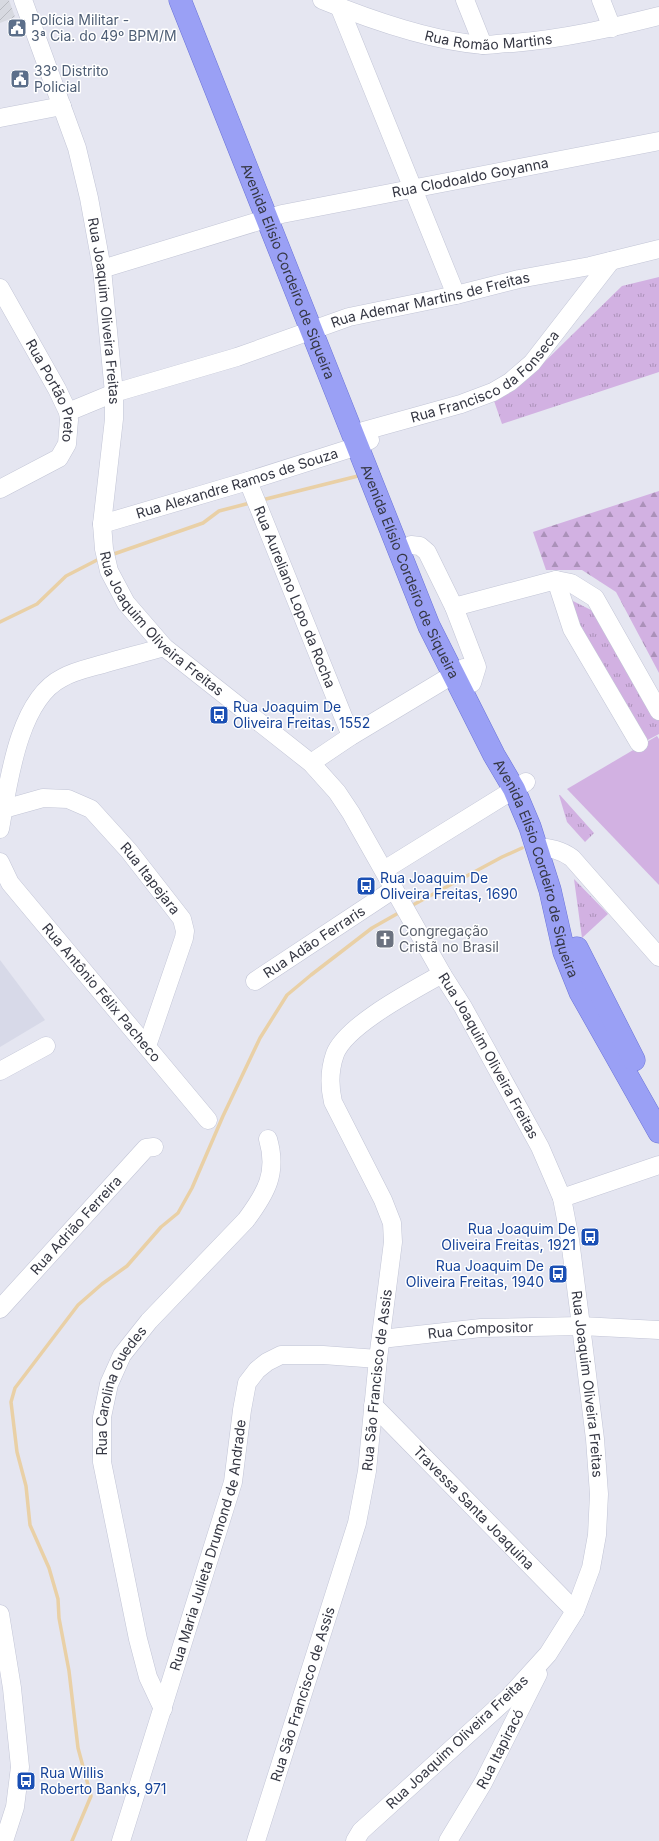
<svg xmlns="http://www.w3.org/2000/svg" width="659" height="1841" viewBox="0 0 659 1841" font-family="Inter,sans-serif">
<defs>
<pattern id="industrial-furrows" width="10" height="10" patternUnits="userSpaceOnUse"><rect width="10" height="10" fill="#d7d9e0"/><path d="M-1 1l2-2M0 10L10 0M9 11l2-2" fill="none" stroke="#b9bbc1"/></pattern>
<pattern id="forest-firs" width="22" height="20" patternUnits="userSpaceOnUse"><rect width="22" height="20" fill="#d2b1e2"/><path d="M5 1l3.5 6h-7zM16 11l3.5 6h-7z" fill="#ab91b9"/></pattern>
<pattern id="park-tufts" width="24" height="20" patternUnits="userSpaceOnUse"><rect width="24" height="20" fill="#d2b1e2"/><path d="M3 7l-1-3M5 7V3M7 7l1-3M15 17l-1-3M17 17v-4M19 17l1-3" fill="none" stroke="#ab91b9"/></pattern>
</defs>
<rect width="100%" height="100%" fill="#e5e6f1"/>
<path fill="#d7d9e8" d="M0,960L45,1020L0,1047Z"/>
<path fill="url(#industrial-furrows)" d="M0,0H9L15,17L0,23Z"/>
<path fill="#d2b1e2" d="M657,736L659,739V885L567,789Z"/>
<path fill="url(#forest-firs)" d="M659,491V673L616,592L582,570H546L533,532Z"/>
<path fill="url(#park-tufts)" d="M659,277V372L502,424L493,398L526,380L622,286Z
M563,596L597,613L659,713V734L644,742Z
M559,795H560L594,833L585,842L567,822Z
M574,879L608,914L582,938Z"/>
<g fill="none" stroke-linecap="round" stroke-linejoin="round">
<path stroke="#e9d0a6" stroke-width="3.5" d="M262,500L358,476
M111,555L203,523L219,511L250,503
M0,622L37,604L66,576L101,558
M411,906L502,857L522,848
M72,1841L91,1796L78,1748L69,1671L59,1618L58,1599L49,1568L30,1525L26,1486L17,1452L11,1402L15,1388L78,1305L102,1284L127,1266L161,1227L178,1213L192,1188L223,1116L260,1038L287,995L311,975L372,928L402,911"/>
<g stroke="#c2c5d6" stroke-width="19">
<g id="minor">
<path id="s1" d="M23,0L77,148L89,198L102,269L114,393V419L102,524L104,549L109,571L126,603L164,647L311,763L337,792L351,813L442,974L463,1007L540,1147L562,1198L570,1240L581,1326L595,1439L599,1494L597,1535L591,1568L575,1611L548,1654L509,1697L361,1831L355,1841"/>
<path id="s2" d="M322,0C371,20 430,41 483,45C492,45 503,43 513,43C563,39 611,28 659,16"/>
<path d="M465,0L483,45"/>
<path d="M601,0L612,28"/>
<path d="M337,1L456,295"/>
<path d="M0,118L62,106"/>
<path id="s3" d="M102,269L282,214L659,141"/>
<path id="s4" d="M0,288L57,389L68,412L69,420L67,444L59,458L0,489"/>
<path id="s5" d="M68,412L114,393L237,357L349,317L456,295L519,279L590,266L659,249"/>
<path id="s6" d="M353,434L461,404L493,392L510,382L532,363L611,261"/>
<path id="s7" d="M248,481L351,736"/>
<path id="s8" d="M102,524L248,481L358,446L370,440"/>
<path d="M411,545L420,546L427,552L454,607L477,667L472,683"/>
<path d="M556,580L572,629L639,743"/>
<path d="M454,607L556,580L571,583L595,598L659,711"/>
<path d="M311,763L351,736L464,668"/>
<path id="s9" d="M0,810L43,798L68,799L91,809L129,851L182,919L185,931L184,938L147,1046"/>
<path d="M0,829C8,785 18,700 62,678C74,671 89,668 103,664C123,658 144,653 164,647"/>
<path d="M537,847C551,848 561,850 572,858L659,957"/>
<path id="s10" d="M0,862L10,883L208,1120"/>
<path d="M384,870L526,782"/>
<path id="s11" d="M255,981L394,889"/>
<path d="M0,1071L46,1046"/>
<path d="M562,1198L659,1165"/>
<path id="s12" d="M0,1309L146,1148L154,1147"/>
<path id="s13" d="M381,1339L481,1328L581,1326L659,1330"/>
<path id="s14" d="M373,1405L575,1611"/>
<path d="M0,1614L12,1688L20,1767L15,1807L4,1841"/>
<path id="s15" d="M163,1709L148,1677L138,1639L102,1462V1417L109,1384L122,1355L149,1321L246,1220C266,1193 278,1173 268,1139"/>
<path id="s16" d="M121,1841L233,1482L242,1410L247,1383L257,1370L267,1362L281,1355H323L378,1359"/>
<path id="s17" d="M256,1841L357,1523L367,1471L378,1359L393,1242L392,1223L383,1200L333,1102C329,1085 329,1071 335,1054C346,1025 414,990 442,974"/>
<path id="s18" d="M448,1841L483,1783L538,1674"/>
</g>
</g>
<g stroke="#6b74d8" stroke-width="23">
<g id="major">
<path id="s19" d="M180,0L429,626L494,755L514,789L530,827L550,890L564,952L580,992L659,1132"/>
<path d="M577,948L634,1060"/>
</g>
</g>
<use href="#minor" stroke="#fff" stroke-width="18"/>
<use href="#major" stroke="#9aa0f5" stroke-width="22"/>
</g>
<defs>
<g id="civic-square" transform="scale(1)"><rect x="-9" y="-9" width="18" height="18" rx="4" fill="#5c6f8a" stroke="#fff"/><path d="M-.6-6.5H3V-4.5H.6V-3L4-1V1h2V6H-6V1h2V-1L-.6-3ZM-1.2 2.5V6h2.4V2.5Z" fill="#fff"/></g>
<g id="bus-square" transform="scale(1)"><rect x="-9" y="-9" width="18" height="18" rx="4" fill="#1a4fb4" stroke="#fff"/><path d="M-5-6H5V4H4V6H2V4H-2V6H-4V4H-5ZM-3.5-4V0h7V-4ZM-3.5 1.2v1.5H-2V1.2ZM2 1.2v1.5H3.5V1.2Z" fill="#fff"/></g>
<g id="church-square" transform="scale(1)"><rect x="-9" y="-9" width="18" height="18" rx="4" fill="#6b7280" stroke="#fff"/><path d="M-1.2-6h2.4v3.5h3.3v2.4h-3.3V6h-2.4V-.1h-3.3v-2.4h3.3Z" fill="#fff"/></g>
</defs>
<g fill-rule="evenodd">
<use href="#civic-square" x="17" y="28"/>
<use href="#civic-square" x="20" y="79"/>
<use href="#bus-square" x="219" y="715"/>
<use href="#bus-square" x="366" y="886"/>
<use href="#church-square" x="385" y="939"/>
<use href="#bus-square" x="590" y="1237"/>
<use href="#bus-square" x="558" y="1274"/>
<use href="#bus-square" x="26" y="1781"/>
</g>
<g text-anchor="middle" stroke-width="3" stroke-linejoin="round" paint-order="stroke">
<g font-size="14" fill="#4e5e75" stroke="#fff" text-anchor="start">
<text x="31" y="25">Polícia Militar -<tspan x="31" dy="16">3ª Cia. do 49º BPM/M</tspan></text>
<text x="34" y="76">33º Distrito<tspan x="34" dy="16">Policial</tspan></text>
</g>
<g font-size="14" fill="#353743" stroke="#fff">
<text dy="5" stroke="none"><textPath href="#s2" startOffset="173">Rua Romão Martins</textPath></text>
<text dy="5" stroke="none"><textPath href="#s3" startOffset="380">Rua Clodoaldo Goyanna</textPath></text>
<text dy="5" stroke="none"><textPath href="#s19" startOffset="292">Avenida Elísio Cordeiro de Siqueira</textPath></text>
<text dy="5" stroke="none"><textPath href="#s5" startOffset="380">Rua Ademar Martins de Freitas</textPath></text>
<text dy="5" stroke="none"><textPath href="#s1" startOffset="323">Rua Joaquim Oliveira Freitas</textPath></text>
<text dy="5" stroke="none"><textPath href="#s6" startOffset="147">Rua Francisco da Fonseca</textPath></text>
<text dy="5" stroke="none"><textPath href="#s4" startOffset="116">Rua Portão Preto</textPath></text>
<text dy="5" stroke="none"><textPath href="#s8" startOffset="141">Rua Alexandre Ramos de Souza</textPath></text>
<text dy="5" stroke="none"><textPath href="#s19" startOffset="616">Avenida Elísio Cordeiro de Siqueira</textPath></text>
<text dy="5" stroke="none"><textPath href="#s7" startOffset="125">Rua Aureliano Lopo da Rocha</textPath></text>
<text dy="5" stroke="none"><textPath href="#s1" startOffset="659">Rua Joaquim Oliveira Freitas</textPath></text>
<text dy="5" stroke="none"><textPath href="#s19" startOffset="940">Avenida Elísio Cordeiro de Siqueira</textPath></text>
<text dy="5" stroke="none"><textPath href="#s9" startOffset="186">Rua Itapejara</textPath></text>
<text dy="5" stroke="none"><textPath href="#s11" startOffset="71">Rua Adão Ferraris</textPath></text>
<text dy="5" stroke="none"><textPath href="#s10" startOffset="166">Rua Antônio Félix Pacheco</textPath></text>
<text dy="5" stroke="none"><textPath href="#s1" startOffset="1210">Rua Joaquim Oliveira Freitas</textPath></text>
<text dy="5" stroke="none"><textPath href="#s12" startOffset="113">Rua Adrião Ferreira</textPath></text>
<text dy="5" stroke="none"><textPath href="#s13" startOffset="100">Rua Compositor</textPath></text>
<text dy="5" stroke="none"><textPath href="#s17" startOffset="478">Rua São Francisco de Assis</textPath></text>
<text dy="5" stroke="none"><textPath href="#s1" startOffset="1558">Rua Joaquim Oliveira Freitas</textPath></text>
<text dy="5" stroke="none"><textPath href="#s15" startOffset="331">Rua Carolina Guedes</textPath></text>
<text dy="5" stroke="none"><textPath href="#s14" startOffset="144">Travessa Santa Joaquina</textPath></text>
<text dy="5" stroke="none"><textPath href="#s16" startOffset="309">Rua Maria Julieta Drumond de Andrade</textPath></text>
<text dy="5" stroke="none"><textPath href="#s17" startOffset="154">Rua São Francisco de Assis</textPath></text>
<text transform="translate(457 1742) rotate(-43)" y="5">Rua Joaquim Oliveira Freitas</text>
<text dy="5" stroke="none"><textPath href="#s18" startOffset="106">Rua Itapiracó</textPath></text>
</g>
<g font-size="14" fill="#164399" stroke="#fff" text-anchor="start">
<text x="233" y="712">Rua Joaquim De<tspan x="233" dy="16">Oliveira Freitas, 1552</tspan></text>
<text x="380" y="883">Rua Joaquim De<tspan x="380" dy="16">Oliveira Freitas, 1690</tspan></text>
<text x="576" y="1234" text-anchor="end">Rua Joaquim De<tspan x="576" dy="16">Oliveira Freitas, 1921</tspan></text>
<text x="544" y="1271" text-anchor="end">Rua Joaquim De<tspan x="544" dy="16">Oliveira Freitas, 1940</tspan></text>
<text x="40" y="1778">Rua Willis<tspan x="40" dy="16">Roberto Banks, 971</tspan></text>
</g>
<g font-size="14" fill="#5b616d" stroke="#fff" text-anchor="start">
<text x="399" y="936">Congregação<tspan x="399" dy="16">Cristã no Brasil</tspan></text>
</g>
</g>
</svg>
